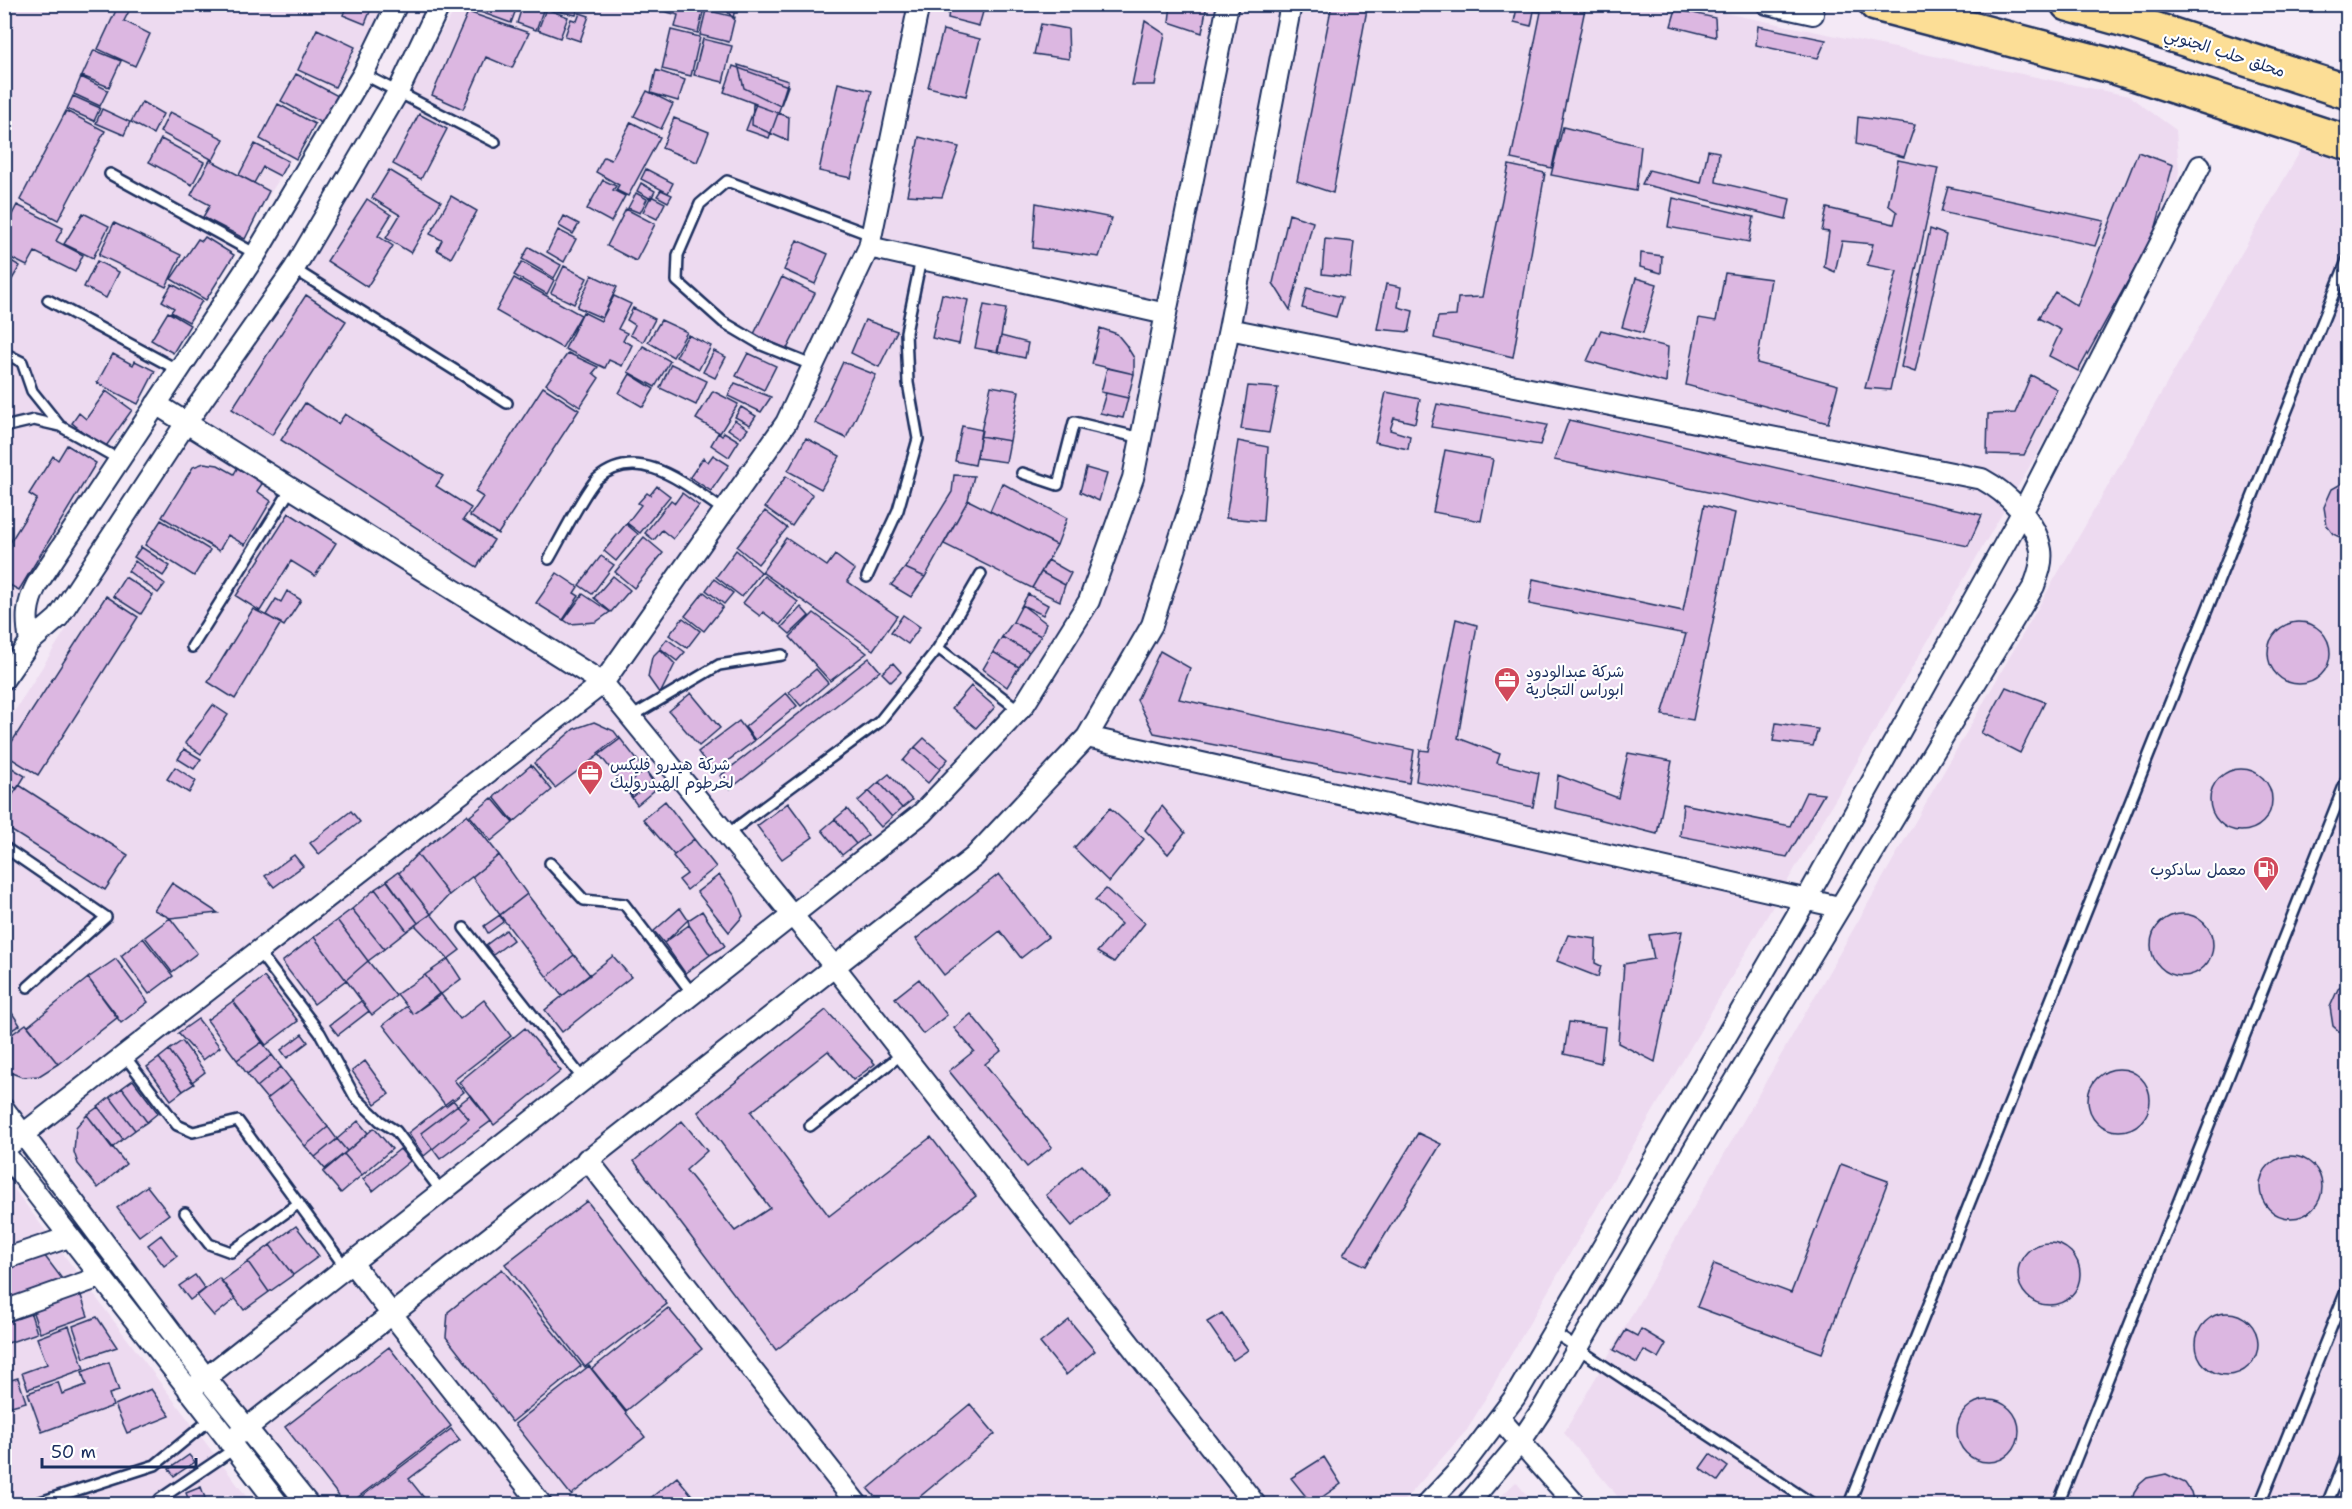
<svg xmlns="http://www.w3.org/2000/svg" width="2352" height="1509" viewBox="0 0 2352 1509" font-family="'Shantell Sans','Playpen Sans Arabic',sans-serif">
<rect width="100%" height="100%" fill="#f4e9f6"/>
<filter id="ink" filterUnits="userSpaceOnUse"><feTurbulence type="fractalNoise" baseFrequency=".0167" numOctaves="2"/><feDisplacementMap in="SourceGraphic" scale="12" xChannelSelector="R" yChannelSelector="G"/><feConvolveMatrix kernelMatrix="1 2 1 2 8 2 1 2 1" color-interpolation-filters="sRGB"/></filter>
<g filter="url(#ink)">
<path fill="#eddaf0" d="M5,5H388L5,618Z
M458,5H1686L2129,96L2176,130L2179,171L2173,221L1467,1430L1401,1504H316L5,1105L4,728Z
M2302,148L2347,163V1504H1624L1564,1433Z
M5,1177L252,1504H5Z
M1516,1482L1534,1504H1493Z"/>
<path fill="#dcb7e1" stroke="#1b2f5e" stroke-width="1.5" d="M119,4L130,9L124,21L150,34L135,66L98,49Z
M347,4H373L365,24L343,15Z
M474,4H518L511,23L472,9Z
M523,4L545,5L536,30L517,23Z
M550,4H579L576,15L549,9Z
M664,4H705L698,33L675,27L678,15L663,11Z
M707,4H739L737,13L707,7Z
M721,4H736L733,18Z
M950,4H967L983,12L979,26L948,18Z
M1171,4H1207L1202,33L1169,22Z
M1332,4H1368L1333,193L1297,181Z
M1498,4H1586L1552,168L1511,159L1541,12L1534,11L1531,26L1514,22L1517,8Z
M546,9L568,17L560,38L538,30Z
M1676,9L1715,18L1716,37L1671,26Z
M706,10L735,17L729,42L700,35Z
M468,12L529,33L512,68L486,57L463,109L432,95Z
M580,13L589,16L580,41L565,36L571,19L577,21Z
M1145,21L1165,34L1155,85H1132Z
M1041,24L1068,29L1069,59L1034,54Z
M1758,26L1826,40L1818,58L1756,45Z
M317,29L355,47L335,87L298,70Z
M671,30L700,37L691,76L662,69Z
M943,30L980,39L966,96L928,87Z
M703,39L732,46L723,82L694,75Z
M94,50L121,61L109,87L82,76Z
M738,65L788,81L780,106L744,88Z
M733,66L788,86L769,138L746,130L756,104L724,92Z
M656,70L685,80L678,101L651,93Z
M296,74L340,97L325,125L281,101Z
M81,77L108,90L100,106L74,94Z
M838,83L872,91L851,178L819,171Z
M647,91L673,104L661,129L634,116Z
M73,96L100,108L94,121L67,109Z
M142,102L163,114L153,134L131,122Z
M278,104L315,124L296,159L260,139Z
M753,104L789,117L788,141L752,125Z
M102,109L130,122L124,135L96,123Z
M66,111L105,131L58,220L20,200Z
M170,112L224,139L213,160L160,132Z
M419,114L447,129L421,179L393,164Z
M1858,117L1915,125L1904,157L1856,144Z
M674,118L709,132L697,162L662,148Z
M631,122L660,137L628,196L616,190L619,185L596,172L604,157L611,160Z
M1563,127L1641,146L1636,191L1551,175Z
M919,137L959,147L942,197L907,195Z
M161,139L204,162L192,185L149,162Z
M255,144L288,161L280,176L263,167L254,183L239,175Z
M1708,150L1719,152L1716,182L1790,199L1786,219L1642,184L1649,170L1701,183Z
M2138,152L2173,165L2154,234L2078,371L2049,356L2061,330L2038,318L2055,292L2077,306Z
M210,160L269,191L245,239L203,217L210,205L191,195Z
M1898,160L1938,168L1890,390L1865,388L1897,271L1867,265L1873,244L1842,241L1835,272L1824,267L1829,232L1822,231L1827,208L1894,224L1897,212L1888,205Z
M1509,165L1545,173L1513,357L1434,338L1438,317L1456,316L1458,298L1482,297Z
M646,169L673,183L668,193L641,179Z
M389,170L441,201L411,253L386,238L400,215L372,198Z
M603,180L616,186L613,190L625,196L611,222L587,209Z
M641,183L655,191L651,199L637,191Z
M1948,187L2104,221L2095,246L1941,212Z
M661,190L672,195L668,202L657,196Z
M636,193L647,199L640,213L628,208Z
M451,196L477,211L451,258L437,250L442,240L430,234Z
M651,196L665,203L657,219L643,212Z
M1673,198L1754,217L1749,242L1668,227Z
M367,199L391,215L378,236L393,246L367,287L327,261Z
M1036,203L1112,218L1099,257L1033,248Z
M17,205L63,228L56,241L83,255L75,272L35,252L27,266L9,257L4,266V230Z
M626,209L655,224L636,261L607,246Z
M83,213L109,226L93,258L64,244Z
M1289,214L1313,222L1290,310L1273,283Z
M564,216L579,224L573,234L559,226Z
M114,223L181,255L166,287L99,255Z
M1930,229L1946,235L1915,372L1901,367Z
M558,230L576,239L564,262L547,252Z
M205,237L234,255L206,300L171,279L198,239L202,241Z
M1325,239L1354,242L1350,277L1322,274Z
M797,240L828,254L815,284L784,270Z
M529,247L561,265L554,278L522,259Z
M1641,253L1662,256L1661,273L1640,267Z
M4,257L20,266L4,293Z
M97,261L119,272L106,298L84,287Z
M522,262L554,280L547,294L514,275Z
M564,266L587,278L574,304L551,293Z
M1725,273L1771,279L1757,363L1838,385L1828,423L1686,385L1699,318L1716,321Z
M592,275L617,287L602,318L577,307Z
M782,277L815,293L787,349L754,334Z
M514,278L581,315L562,348L496,311Z
M1636,278L1657,284L1643,333L1622,327Z
M172,284L202,301L189,322L171,312L174,308L162,301Z
M1386,284L1401,287L1398,307L1413,311L1409,332L1377,329Z
M1307,288L1342,297L1336,317L1302,308Z
M942,294L968,300L959,344L932,338Z
M306,295L346,321L272,435L232,409Z
M614,296L631,304L618,329L627,333L623,341L632,345L622,366L609,360L605,368L565,349L583,312L601,321Z
M984,305L1006,309L998,352L975,348Z
M633,308L655,319L643,342L630,335L635,325L627,320Z
M168,312L190,325L173,353L151,340Z
M661,320L687,332L673,357L648,342Z
M865,320L897,331L879,367L851,353Z
M1100,328L1117,334L1126,345L1134,358V374L1092,364Z
M1601,330L1668,347L1666,383L1587,361Z
M688,335L711,346L699,369L676,357Z
M1001,336L1028,343L1025,358L997,352Z
M643,346L670,361L655,387L628,372Z
M714,351L726,357L715,378L703,372Z
M568,353L598,367L593,373L599,378L580,407L546,384Z
M748,353L776,366L764,390L736,376Z
M113,354L133,365L135,361L155,371L138,404L97,383Z
M843,362L876,375L846,438L815,423Z
M671,364L707,381L696,405L660,388Z
M1107,368L1134,374L1128,398L1101,392Z
M630,374L654,389L643,407L619,393Z
M2031,375L2057,389L2024,455L1987,454L1988,414L2015,413Z
M735,383L771,397L761,412L728,396Z
M991,386L1019,391L1010,441L980,436Z
M1248,386L1278,388L1269,433L1241,429Z
M543,387L579,410L498,534L470,516L483,497L475,492Z
M106,391L132,410L104,449L72,423L79,413L86,419Z
M713,391L738,404L720,433L696,419Z
M1386,392L1420,399L1415,423L1394,418L1390,430L1410,436L1408,449L1375,442Z
M1106,393L1128,398L1123,418L1100,413Z
M305,403L338,424L345,414L443,476L436,486L471,508L463,520L494,540L477,567L281,440Z
M1437,404L1547,425L1540,445L1431,427Z
M741,407L756,416L750,425L735,417Z
M735,420L748,429L741,438L728,429Z
M1569,420L1982,515L1968,546L1554,460Z
M962,426L982,430L975,465L955,461Z
M724,432L739,441L729,457L711,445L718,433L722,436Z
M980,436L1010,441L1006,462L977,458Z
M806,438L840,456L821,489L788,471Z
M1238,441L1268,447L1263,521L1226,518Z
M67,445L96,463L19,590L4,582V552L37,499L29,494L53,456L58,460Z
M1445,450L1493,459L1481,521L1433,512Z
M713,455L729,465L711,491L690,477L703,458L708,462Z
M204,463L218,465L234,474L239,465L264,481L257,491L271,501L245,545L228,535L219,551L162,517L193,467Z
M1086,468L1107,474L1099,501L1080,492Z
M954,475L974,476L968,500L925,577L905,568L952,492Z
M786,476L813,495L792,526L765,507Z
M2348,480V541L2333,534L2327,526L2324,507L2332,489Z
M1002,483L1067,518L1057,545L990,511Z
M657,486L670,496L640,533L627,523L641,505L638,503L647,493L650,495Z
M682,493L699,506L673,539L662,530L654,540L645,533L671,500L675,503Z
M968,500L1057,545L1032,588L944,544Z
M1704,505L1735,513L1693,720L1662,715L1686,634L1529,604L1533,579L1683,611Z
M765,511L787,528L758,564L737,547Z
M289,513L336,543L315,576L291,561L260,611L236,596Z
M161,520L210,550L194,576L145,545Z
M626,524L638,534L616,561L604,551Z
M644,537L663,553L634,588L615,572Z
M786,538L827,566L835,555L855,570L847,581L897,616L873,650L762,572Z
M141,547L170,566L163,576L134,557Z
M736,550L761,572L742,597L716,577Z
M601,556L614,565L592,594L579,585Z
M1048,560L1071,573L1065,585L1041,572Z
M135,561L165,584L158,593L128,571Z
M905,568L925,577L911,597L891,585Z
M1041,572L1065,585L1060,601L1032,588Z
M557,573L578,587L574,593L579,596L563,620L536,603Z
M613,576L630,590L611,612L594,598Z
M764,576L798,602L780,625L763,612L760,616L743,603Z
M125,577L153,595L141,614L113,596Z
M714,579L733,593L724,604L706,590Z
M287,591L301,600L284,626L266,615L276,599L281,602Z
M704,592L723,607L704,631L685,616Z
M583,594L610,612L596,622L570,624L564,620Z
M1028,594L1048,605L1043,615L1022,605Z
M106,596L138,617L38,775L4,754Z
M1022,605L1046,623L1041,636L1013,622Z
M801,607L809,616L790,634L782,627Z
M253,609L281,623L235,699L208,682Z
M814,613L867,653L830,681L790,637Z
M903,615L920,627L908,644L891,632Z
M683,618L700,631L687,648L669,635Z
M1456,619L1477,625L1458,738L1500,754L1497,763L1539,773L1533,807L1416,781L1420,750L1429,751Z
M2268 653a31 31 0 1 1 62 0a31 31 0 1 1-62 0Z
M1013,622L1041,636L1029,652L1002,637Z
M1002,637L1029,652L1019,667L993,652Z
M667,639L685,652L677,661L660,648Z
M660,649L675,664L660,694L648,677L652,657Z
M1160,651L1190,668L1179,699L1414,750L1409,783L1154,733L1137,700Z
M993,652L1019,667L1007,687L983,669Z
M869,658L880,671L730,789L720,776Z
M893,663L901,672L891,682L882,673Z
M816,669L828,683L801,706L789,692Z
M971,686L995,707L976,728L952,708Z
M2006,687L2045,702L2020,753L1981,733Z
M691,693L720,728L699,746L669,711Z
M786,693L797,706L755,740L745,727Z
M213,705L228,715L201,754L185,743Z
M739,721L754,741L713,772L698,752Z
M594,722L614,731L620,739L555,788L534,763L574,729Z
M1776,723L1818,729L1813,746L1773,741Z
M619,737L653,780L633,797L598,753Z
M924,738L948,759L940,769L915,747Z
M915,747L940,769L928,783L903,761Z
M184,749L201,759L194,769L178,759Z
M1628,753L1672,761L1657,834L1555,808L1558,775L1618,798Z
M4,763L25,776L17,789L4,781Z
M531,765L552,790L514,822L494,797Z
M175,767L196,781L189,793L167,779Z
M2210 800a31 31 0 1 1 62 0a31 31 0 1 1-62 0Z
M645,770L657,788L637,805L624,787Z
M889,774L912,800L902,808L879,782Z
M879,782L902,808L892,817L869,791Z
M19,785L128,855L105,890L4,826V808Z
M869,791L892,817L881,827L858,801Z
M1806,792L1824,794L1787,857L1680,836L1683,804L1790,826Z
M492,798L513,823L491,841L470,816Z
M665,801L694,839L674,855L643,819Z
M788,803L813,837L782,859L757,826Z
M1162,806L1185,833L1168,854L1145,830Z
M1110,808L1144,839L1109,882L1074,848Z
M847,809L868,835L856,844L835,819Z
M351,811L360,822L319,854L310,843Z
M467,815L499,855L449,895L417,854Z
M835,819L856,844L842,855L822,830Z
M694,839L716,867L687,890L679,880L687,874L673,856Z
M417,854L449,895L431,914L399,873Z
M294,855L303,866L274,887L265,876Z
M499,855L527,894L500,915L472,877Z
M398,872L431,914L418,923L387,880Z
M999,874L1048,937L1021,958L1000,931L944,975L916,939Z
M719,875L735,896L743,916L729,932L697,892Z
M387,881L418,923L407,931L375,889Z
M172,883L218,913L170,918L154,910Z
M375,889L407,931L384,949L352,909Z
M1106,889L1145,923L1114,962L1097,952L1121,924L1095,900Z
M527,894L574,955L547,977L500,915Z
M680,908L688,920L664,943L654,931Z
M352,909L384,949L368,961L337,920Z
M702,911L725,946L710,955L689,925L688,920Z
M2151 945a31 31 0 1 1 62 0a31 31 0 1 1-62 0Z
M431,914L460,950L448,959L415,925Z
M500,915L503,922L488,933L484,926Z
M170,918L197,953L172,972L145,937Z
M337,920L368,961L346,980L314,937Z
M689,925L710,955L685,973L664,943Z
M506,930L513,940L493,955L486,945Z
M1682,931L1655,1062L1618,1043L1624,964L1654,959L1649,935Z
M1568,935L1596,939L1595,963L1601,966L1598,977L1557,961Z
M314,937L346,980L314,1004L282,962Z
M143,938L173,976L149,994L121,956Z
M574,955L590,975L562,996L547,977Z
M613,956L631,977L562,1032L545,1010Z
M116,959L148,1002L121,1023L88,978Z
M448,959L461,979L440,995L425,975Z
M368,961L396,996L372,1015L346,980Z
M425,975L440,995L413,1014L397,994Z
M264,977L298,1021L266,1045L233,1001Z
M88,978L118,1017L58,1064L28,1026Z
M919,979L947,1015L923,1034L895,998Z
M2348,982V1039L2333,1026L2330,1007L2338,989Z
M440,993L460,1019L484,1000L511,1036L454,1080L464,1092L446,1106L383,1025L407,1006L413,1014Z
M233,1001L262,1042L237,1060L207,1020Z
M361,1001L369,1011L338,1035L330,1025Z
M4,1002L12,1013L4,1018Z
M826,1010L875,1064L853,1080L828,1051L751,1112L829,1216L931,1137L976,1196L776,1350L634,1161L682,1121L707,1151L686,1170L735,1231L770,1208L698,1112Z
M12,1013L20,1025L4,1035V1018Z
M971,1014L1001,1051L985,1064L1052,1147L1027,1167L949,1071L974,1051L954,1028Z
M198,1019L220,1047L203,1060L178,1033Z
M1569,1022L1605,1027L1601,1063L1564,1054Z
M26,1024L58,1064L39,1076L22,1077L9,1072L4,1066V1040Z
M525,1028L561,1071L494,1125L459,1082Z
M302,1034L308,1042L287,1058L281,1050Z
M182,1041L205,1072L192,1082L169,1050Z
M262,1042L272,1055L247,1074L237,1060Z
M169,1050L194,1084L183,1091L159,1058Z
M272,1055L281,1067L257,1087L247,1074Z
M159,1058L183,1091L171,1100L147,1067Z
M365,1061L389,1094L375,1104L352,1071Z
M281,1067L291,1080L267,1099L257,1087Z
M2088 1100a31 31 0 1 1 62 0a31 31 0 1 1-62 0Z
M133,1080L158,1113L147,1122L122,1088Z
M291,1080L328,1127L305,1146L267,1099Z
M122,1088L147,1122L135,1130L110,1097Z
M471,1095L491,1121L440,1159L421,1133Z
M110,1097L135,1130L123,1139L98,1107Z
M452,1099L469,1119L424,1156L408,1133Z
M98,1107L123,1139L112,1148L87,1115Z
M87,1115L126,1164L98,1188L78,1164L74,1152L76,1127Z
M358,1121L368,1133L347,1151L337,1139Z
M328,1127L337,1139L315,1157L305,1146Z
M374,1128L392,1149L362,1175L344,1154Z
M1418,1133L1441,1144L1366,1266L1343,1255Z
M337,1139L347,1151L325,1169L315,1157Z
M400,1149L410,1161L373,1191L363,1179Z
M344,1154L362,1175L341,1193L323,1172Z
M2260 1187a31 31 0 1 1 62 0a31 31 0 1 1-62 0Z
M1841,1164L1888,1181L1822,1353L1697,1307L1714,1264L1791,1293Z
M1082,1165L1108,1196L1072,1226L1046,1195Z
M147,1186L169,1214L139,1236L117,1208Z
M587,1201L667,1304L585,1367L505,1264Z
M296,1226L319,1256L293,1275L270,1245Z
M161,1235L177,1256L164,1266L148,1245Z
M2018 1274a31 31 0 1 1 62 0a31 31 0 1 1-62 0Z
M270,1245L293,1275L269,1292L248,1262Z
M44,1255L63,1280L4,1300V1268Z
M248,1262L269,1292L244,1310L222,1281Z
M502,1269L581,1366L512,1422L446,1337L448,1312Z
M195,1275L205,1289L190,1300L179,1286Z
M219,1278L235,1299L214,1316L197,1296Z
M80,1293L88,1316L40,1333L32,1310Z
M668,1308L702,1349L626,1411L592,1369Z
M2196 1344a31 31 0 1 1 62 0a31 31 0 1 1-62 0Z
M1222,1313L1248,1350L1233,1360L1207,1322Z
M31,1314L37,1333L8,1343L4,1323Z
M97,1317L117,1347L84,1358L73,1326Z
M1069,1320L1095,1351L1066,1375L1040,1343Z
M69,1326L84,1369L28,1389L22,1373L47,1364L37,1338Z
M1641,1329L1666,1344L1658,1358L1644,1350L1637,1363L1614,1350L1626,1330L1637,1336Z
M389,1347L451,1426L349,1504H345L285,1427Z
M109,1362L119,1391L109,1394L113,1406L42,1432L28,1393L58,1382L62,1394L86,1385L82,1372Z
M589,1366L645,1437L571,1495L515,1424Z
M18,1378L26,1402L4,1408V1382Z
M151,1389L170,1416L127,1433L115,1405Z
M1957 1431a31 31 0 1 1 62 0a31 31 0 1 1-62 0Z
M970,1404L995,1434L911,1504H881L868,1489Z
M451,1429L460,1440L409,1479L429,1504H352Z
M1710,1454L1728,1467L1718,1481L1700,1468Z
M189,1455L195,1462L174,1476L169,1469Z
M1324,1457L1341,1484L1312,1504L1291,1478Z
M2166,1474L2185,1483L2191,1492L2194,1504H2131L2134,1493L2140,1484L2147,1478Z
M677,1477L699,1504H643Z
M201,1487L205,1498L190,1504L186,1493Z
M231,1496L234,1504H214L213,1502Z"/>
<g fill="none" stroke-linecap="round" stroke-linejoin="round">
<g stroke="#1b2f5e" stroke-width="14">
<path id="service" d="M363,74L495,142
M110,174L256,254
M294,269L507,403
M48,300L178,370
M4,353L22,362L32,391L60,426
M814,366L762,345L723,322L677,281L678,255L700,204L727,181L871,235
M4,427L34,420L60,426L120,460
M1022,473L1058,485L1074,422L1141,438
M549,559C559,542 585,490 597,479C640,442 688,487 725,511
M867,577L898,510L918,439L908,383L906,332L921,259
M192,647L291,489
M938,648L1019,710
M631,717L719,665L782,655
M726,835L879,722L938,648L981,574
M4,847L106,917L28,987
M550,863L584,900L624,904L692,993
M464,928L583,1079
M258,951L320,1033L355,1097L380,1121L396,1131L441,1191
M124,1055L177,1125L193,1132L238,1121L345,1267
M810,1126L902,1054
M185,1213L209,1244L231,1252L299,1203
M1553,1332L1813,1504
M34,1504L155,1465L211,1419
M156,1504L160,1499L234,1449
M1849,1504L2348,258
M2058,1504L2348,776
M2260,1504L2348,1286
M2327,1504L2348,1452"/>
</g>
<g stroke="#1b2f5e" stroke-width="24">
<path id="minor" d="M1767,4L1813,14
M869,247L1166,314
M1229,329L1982,479C2006,492 2036,520 2041,550C2043,562 2038,575 2034,586L1694,1149L1543,1408L1521,1441L1468,1504
M156,404L603,683L834,966L1255,1504
M30,642C26,619 26,605 37,584L256,254L363,74L397,4
M4,679L30,642L58,618L186,423L294,269L398,92L440,4
M1087,737L1839,907
M4,1109L206,1378L308,1504
M4,1149L603,683L786,423L869,247L919,4
M4,1152L278,1504
M587,1159L857,1504
M4,1259L69,1237
M351,1262L541,1504
M4,1311L100,1277
M189,1391L922,813L1024,705L1089,601L1133,478L1228,4
M1500,1419L1575,1504
M229,1442L974,857L1087,737L1152,625L1194,494L1229,329L1291,4
M1427,1504L1462,1467L1515,1397L1807,898L2022,513L2200,166"/>
</g>
<g stroke="#1b2f5e" stroke-width="38">
<path id="trunk" d="M1876,4L2112,66L2348,143
M2068,4L2129,21L2348,92"/>
</g>
<use href="#service" stroke="#fff" stroke-width="9"/>
<use href="#minor" stroke="#fff" stroke-width="20"/>
<use href="#trunk" stroke="#fcde96" stroke-width="33"/>
</g>
</g>
<defs>
<g id="office-pin" transform="scale(1.35)"><path d="M0 17L-7.5 6A9.5 9.5 0 1 1 7.5 6Z" fill="#d1495b" stroke="#fff"/><path d="M-6-3h4V-5.5h4V-3h4V5H-6ZM-1-4.5V-3h2v-1.5ZM-6 0V1H6V0Z" fill="#fff"/></g>
<g id="fuel-pin" transform="scale(1.35)"><path d="M0 17L-7.5 6A9.5 9.5 0 1 1 7.5 6Z" fill="#d1495b" stroke="#fff"/><path d="M-5.5-6h7V0h2V4h1.3V-2.5L3-4.5l.8-.8L6-3V5H2.5V1h-1V6h-7ZM-4.2-4.7v3.2H.2V-4.7Z" fill="#fff"/></g>
</defs>
<g fill-rule="evenodd">
<use href="#office-pin" x="1507" y="680"/>
<use href="#office-pin" x="590" y="773"/>
<use href="#fuel-pin" x="2266" y="869"/>
</g>
<g text-anchor="middle" stroke-width="4.5" stroke-linejoin="round" paint-order="stroke">
<g font-size="16" fill="#1b2f5e" stroke="#fff">
<text transform="translate(2225 52) rotate(18)" y="6">محلق حلب الجنوبي</text>
</g>
<g font-size="16" fill="#1b2f5e" stroke="#fff" text-anchor="start">
<text x="1526" y="677">شركة عبدالودود<tspan x="1526" dy="18">ابوراس التجارية</tspan></text>
<text x="610" y="770">شركة هيدرو فليكس<tspan x="610" dy="18">لخرطوم الهيدروليك</tspan></text>
<text x="2246" y="875" text-anchor="end">معمل سادكوب</text>
</g>
</g>
<rect width="2352" height="1509" fill="none" stroke="#fff" stroke-width="24"/>
<rect x="12" y="12" width="2328" height="1485" fill="none" stroke="#1b2f5e" stroke-width="2" filter="url(#ink)"/>
<path d="M42 1458v9h154v-9" fill="none" stroke="#1b2f5e" stroke-width="3"/>
<text x="51" y="1458" font-size="18" fill="#1b2f5e" stroke="#ffffff" stroke-width="4.5" paint-order="stroke">50 m</text>
</svg>
